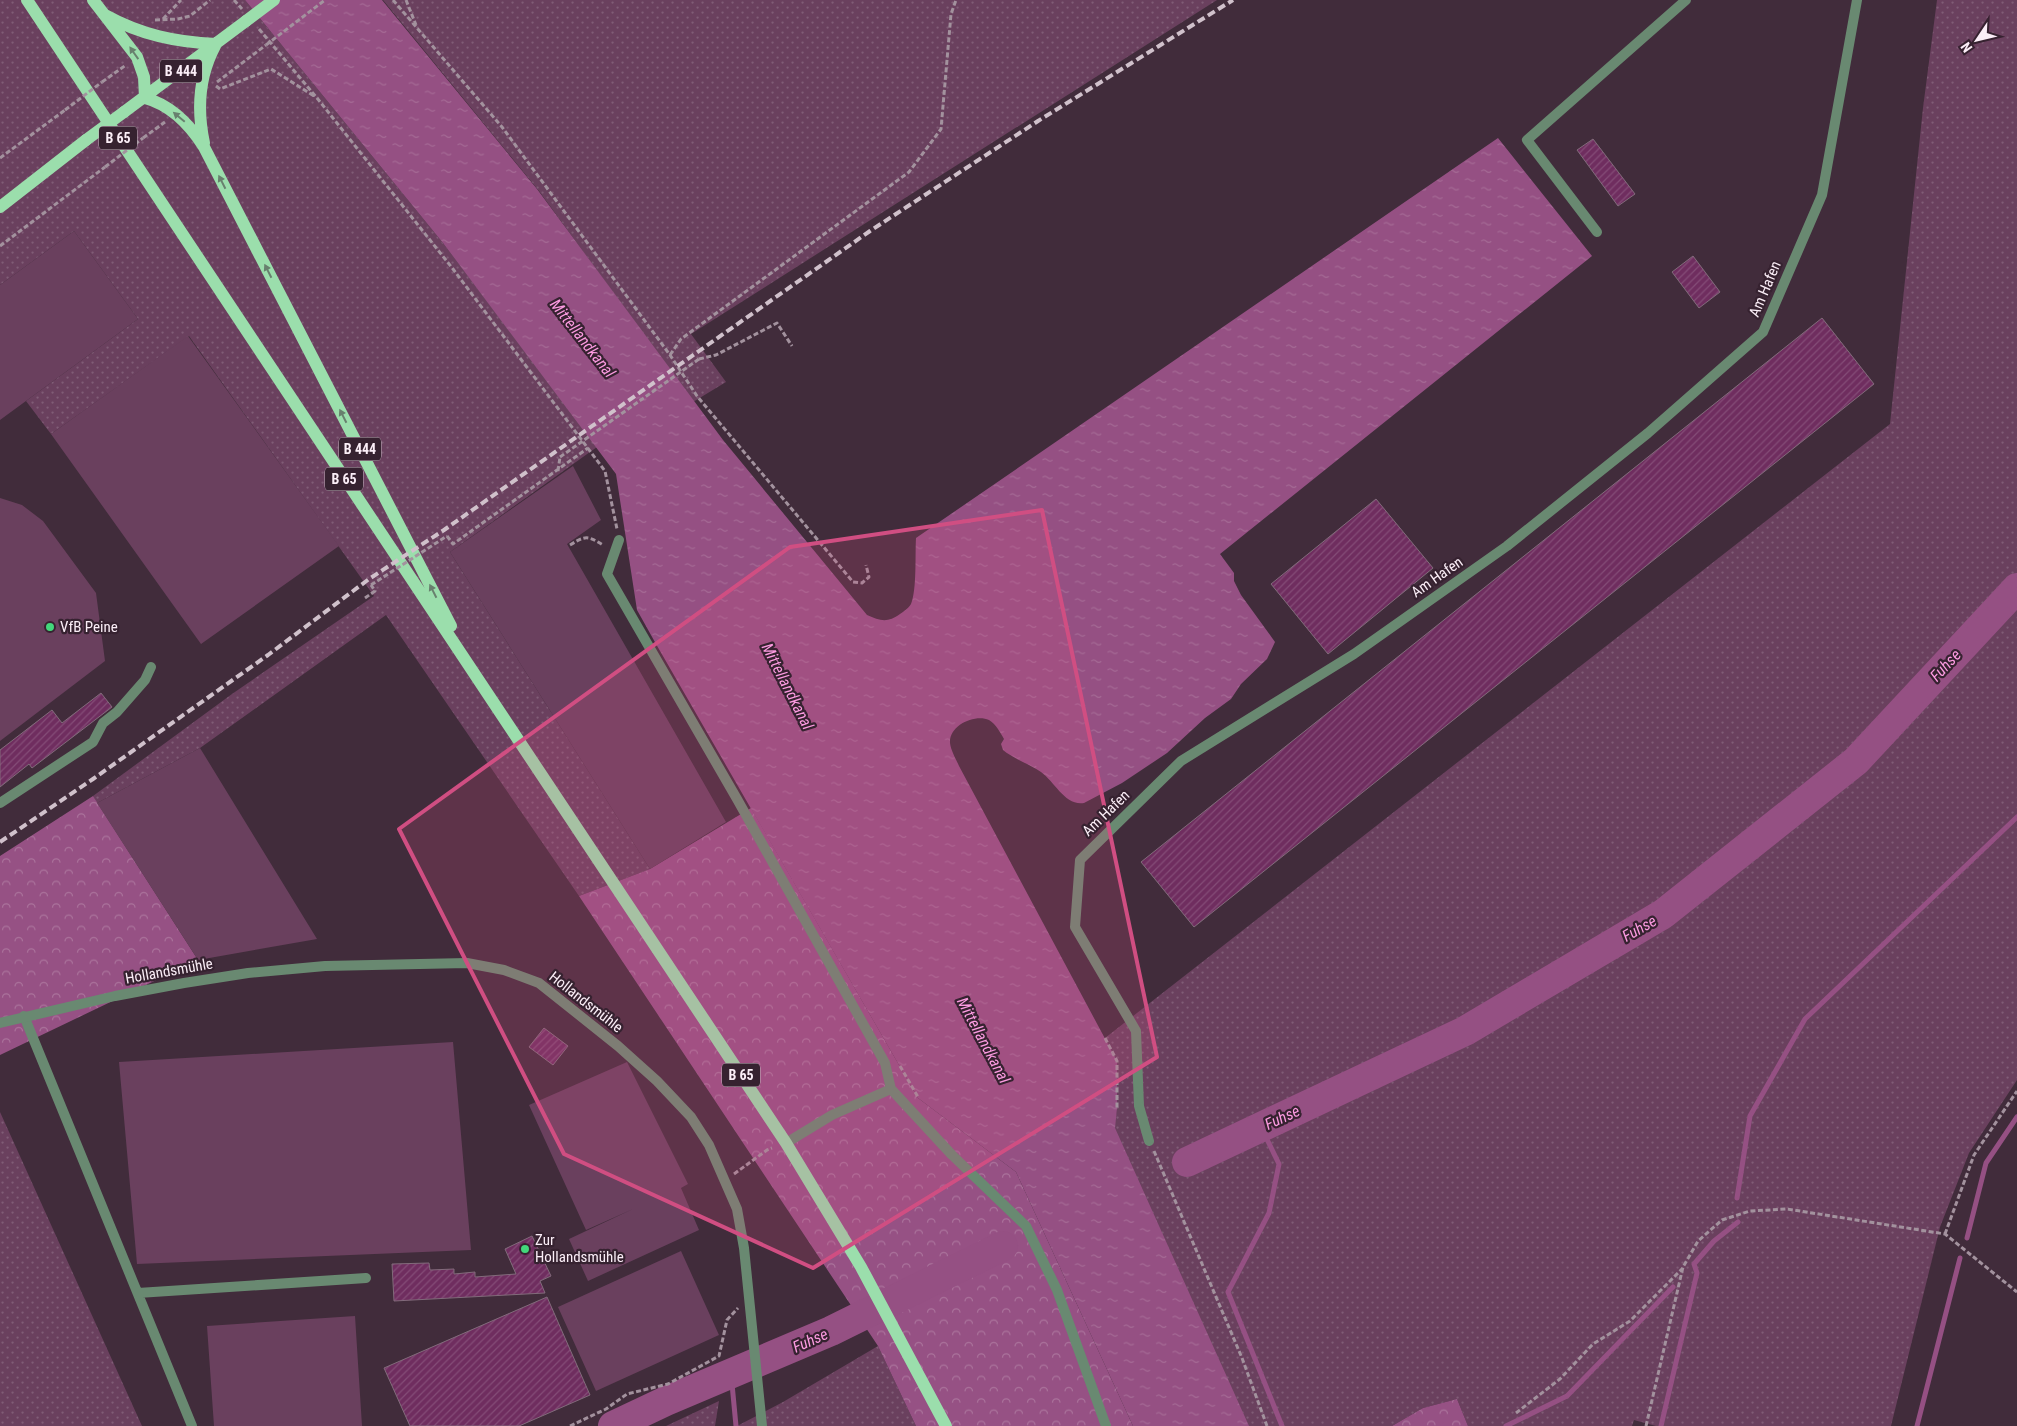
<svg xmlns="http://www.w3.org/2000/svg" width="2017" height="1426" viewBox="0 0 2017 1426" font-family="'Roboto Condensed',sans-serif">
<defs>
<pattern id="grass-dots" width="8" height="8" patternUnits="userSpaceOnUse" patternTransform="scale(1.25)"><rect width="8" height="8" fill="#6a405e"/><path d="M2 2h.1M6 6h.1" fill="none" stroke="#805c76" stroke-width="1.8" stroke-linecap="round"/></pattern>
<pattern id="forest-crowns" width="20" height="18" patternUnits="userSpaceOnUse" patternTransform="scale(1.25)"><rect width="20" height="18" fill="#965184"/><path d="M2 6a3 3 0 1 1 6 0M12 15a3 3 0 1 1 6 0" fill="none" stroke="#ab739c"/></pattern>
<pattern id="water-ripples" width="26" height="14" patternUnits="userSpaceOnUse" patternTransform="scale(1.25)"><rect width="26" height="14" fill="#955083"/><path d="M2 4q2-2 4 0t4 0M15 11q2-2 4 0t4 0" fill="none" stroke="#a56a95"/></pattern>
<pattern id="building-hatch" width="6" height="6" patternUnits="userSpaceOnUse" patternTransform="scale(1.25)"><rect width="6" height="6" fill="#6f2d5f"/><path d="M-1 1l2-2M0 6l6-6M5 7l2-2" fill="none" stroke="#844c77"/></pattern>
</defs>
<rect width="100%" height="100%" fill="#412c3b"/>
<path fill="url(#grass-dots)" d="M0,0H245L443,243L597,447L450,552L650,869L579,896L386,615L200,748L97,803L93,796L232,694L374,596L189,336L51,434L26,401L138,319L74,231L0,285Z
M383,0H1217L691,334L726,382L693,402L539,191Z
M1937,0H2017V1080L1969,1153L1940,1227L1891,1426H1656L1634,1420L1632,1426H1468L1457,1399L1423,1408L1392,1426H1248L1114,1128L1117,1109L1105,1038L1890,424L1923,108Z
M0,1112L142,1426H0Z
M878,1346L916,1426H737L783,1402Z
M719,1401L715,1426H666Z"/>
<path fill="url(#forest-crowns)" d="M93,796L198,960L0,1055V856Z
M751,808L918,1098L1016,1172L1133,1426H916L878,1346L579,896L650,869Z
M1457,1399L1468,1426H1392L1423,1408Z"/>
<path fill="#6a405e" d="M74,231L138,319L0,420V285Z
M188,336L339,546L201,644L51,434Z
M573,466L601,520L567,544L726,822L650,869L450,552Z
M0,498L22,505L43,521L96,593L105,661L0,741Z
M200,748L317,939L198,960L97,803Z
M453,1042L471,1250L137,1264L119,1062Z
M627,1062L688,1184L681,1188L699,1230L588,1281L569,1239L633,1209L586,1230L529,1105Z
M681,1251L719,1335L596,1391L558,1307Z
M355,1316L362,1426H214L207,1326Z"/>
<path fill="url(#water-ripples)" d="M245,0H382L537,189L723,440L867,615C880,621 888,623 900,614C904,611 908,609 911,604C917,590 915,554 916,538L1498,138L1592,256L1220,554L1234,573V581L1241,595L1275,642L1267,659L1241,684L1231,699L1205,718L1167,753L1122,783L1084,803C1065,806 1055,782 1041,772C1029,764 1014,759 1003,750L1001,744L1004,739C1000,732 996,724 989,720C975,714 949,725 950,743C951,751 956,759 959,766L1117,1061V1109L1115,1128L1249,1426H1133L1016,1172L918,1098L656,644L637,610L616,474L443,243Z"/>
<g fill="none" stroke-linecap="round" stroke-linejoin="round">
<path stroke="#955083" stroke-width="5" d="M1261,1127L1279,1164L1269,1213L1228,1292L1282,1426
M1737,1198L1750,1116L1805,1019L2017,817
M1967,1238L1986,1163L2017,1117
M731,1373L736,1426
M1506,1426L1567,1396L1673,1287
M1661,1426L1697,1273L1694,1264L1714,1241L1738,1222
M1917,1426L1960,1258"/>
<path stroke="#955083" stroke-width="30" d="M1187,1162L1465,1031L1663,914L1856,761L2017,588
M613,1426L666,1401L831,1331L1003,1246"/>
</g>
<path fill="url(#building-hatch)" stroke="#826b7b" d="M1593,139L1635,194L1618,206L1577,150Z
M1693,256L1720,292L1699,308L1672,272Z
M1822,318L1874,384L1194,927L1141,862Z
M1376,499L1433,568L1328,654L1271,584Z
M101,693L112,707L32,768L29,764L0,787V750L52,710L62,723Z
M544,1028L568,1046L553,1065L529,1047Z
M532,1236L551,1276L540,1281L545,1293L394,1301L392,1264L429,1263L430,1270L454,1269V1274L475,1272V1277L516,1274L505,1249Z
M547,1297L590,1395L519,1426H410L384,1368Z"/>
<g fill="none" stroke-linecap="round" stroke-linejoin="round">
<path stroke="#a3929e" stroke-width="3" stroke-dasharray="5 2.5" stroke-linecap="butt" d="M234,0L242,9
M393,0L502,127L670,355L697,396L853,582L862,583L869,577L866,565
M406,0L416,25
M163,19L181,0
M155,20L178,19L190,16L210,0
M259,29L317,98L453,269L605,471L617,529
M102,82L126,65
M217,82L266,45
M216,86L220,89L271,69L314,96
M143,138L165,122
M0,158L65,110
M0,246L105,167
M670,355L681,339L909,172L941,129L951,14L956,0
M699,359L716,355L777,323L792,346
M558,471L560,457
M447,536L453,544L588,448
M570,545C586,535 588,536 603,545
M365,598L375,591L371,585
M1105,1038L1117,1061V1109
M900,1066L918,1097
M1154,1151L1242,1358L1267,1426
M734,1174L767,1150L772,1148
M1945,1234L1974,1155L2017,1091
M1516,1413L1560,1379L1593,1344L1630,1321L1683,1268
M570,1426L606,1409L627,1394L668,1384L719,1356L727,1320L738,1308
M1646,1426L1683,1267L1698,1241L1722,1220L1750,1211L1787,1209L1945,1234L2017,1292"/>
<path stroke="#698971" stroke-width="10" d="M1597,232L1527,140L1686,0
M619,540L607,574L737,799L885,1063L891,1089L952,1155L1026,1226L1057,1290L1106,1426
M0,803L93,742L103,723L117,712L145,680L151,667
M24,1016L192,1426
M1149,1141L1139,1106L1136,1031L1075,927L1080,860L1181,761L1354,654L1507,546L1648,433L1763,332L1822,195L1857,0
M786,1143L832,1115L891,1089
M138,1293L366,1278"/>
<path stroke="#698971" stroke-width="10" d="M0,1023L115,996L184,983L248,973L325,966L467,963L504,970L539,983L618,1046L657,1081L691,1117L709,1145L737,1209L744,1248L762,1426"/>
<path stroke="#9bdeac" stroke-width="12" d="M27,0L786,1143L861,1267L946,1426
M93,0L137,57L144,77L145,98
M105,15C141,35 176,42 216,44
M145,98C171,105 190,125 204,147L451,626
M124,112L246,21
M204,143C197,110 199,76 215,46
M0,207L86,140"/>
<path stroke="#d0c1cb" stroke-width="4" stroke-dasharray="8 4" stroke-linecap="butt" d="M0,842L93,779L268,655L369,579L444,530L870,231L1038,121L1233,0"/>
<path stroke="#a3929e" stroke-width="3" stroke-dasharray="5 2.5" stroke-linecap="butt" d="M266,45L325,0
M65,110L102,82
M105,167L143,138
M560,457L699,359
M371,585L447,536"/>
<path stroke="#9bdeac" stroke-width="12" d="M246,21L274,0
M86,140L124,112"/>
</g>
<defs><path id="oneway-solid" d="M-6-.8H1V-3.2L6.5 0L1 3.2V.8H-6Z" transform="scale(1.25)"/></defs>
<g fill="#68806e">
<use href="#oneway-solid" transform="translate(134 53) rotate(-125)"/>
<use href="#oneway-solid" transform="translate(179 117) rotate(-140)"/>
<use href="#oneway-solid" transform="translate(222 182) rotate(-117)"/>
<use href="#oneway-solid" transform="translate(268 271) rotate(-117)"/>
<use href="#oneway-solid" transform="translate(343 416) rotate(-117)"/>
<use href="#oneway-solid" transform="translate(433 591) rotate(-117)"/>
</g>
<path fill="#d04e82" fill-opacity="0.2" stroke="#d04e82" stroke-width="4" stroke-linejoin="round" d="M1042,510L1157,1057L813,1268L564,1154L399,829L790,547Z"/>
<g fill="#43d77b" stroke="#362230" stroke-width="2">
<circle cx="50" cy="627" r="5"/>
<circle cx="525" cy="1249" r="5"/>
</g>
<g text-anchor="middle" stroke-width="4.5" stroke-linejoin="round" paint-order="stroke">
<g fill="#362230" stroke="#c0b1bb" stroke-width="1">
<rect x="160" y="59.5" width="42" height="23" rx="4"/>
<rect x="99" y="126.5" width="38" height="23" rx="4"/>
<rect x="339" y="437.5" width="42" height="23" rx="4"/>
<rect x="325" y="467.5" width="38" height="23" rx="4"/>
<rect x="722" y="1063.5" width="38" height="23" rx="4"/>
</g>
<g font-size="14" font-weight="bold" fill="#fbeef7">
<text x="181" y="76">B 444</text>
<text x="118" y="143">B 65</text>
<text x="360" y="454">B 444</text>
<text x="344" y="484">B 65</text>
<text x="741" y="1080">B 65</text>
</g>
<g font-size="15" fill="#fbeef7" stroke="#362230">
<text transform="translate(1765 289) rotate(-67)" y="5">Am Hafen</text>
<text transform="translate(1437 577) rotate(-35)" y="5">Am Hafen</text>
<text transform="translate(1106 813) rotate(-44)" y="5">Am Hafen</text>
<text transform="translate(169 971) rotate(-10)" y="5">Hollandsmühle</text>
<text transform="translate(586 1002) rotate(38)" y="5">Hollandsmühle</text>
</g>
<g font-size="15" fill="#fbeef7" stroke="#362230" text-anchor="start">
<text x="60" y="632">VfB Peine</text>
<text x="535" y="1245">Zur<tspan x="535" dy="17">Hollandsmühle</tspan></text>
</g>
<g font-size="16" font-style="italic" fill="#fc9be1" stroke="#362230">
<text transform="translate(583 338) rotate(52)" y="6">Mittellandkanal</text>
<text transform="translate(1945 665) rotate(-47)" y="6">Fuhse</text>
<text transform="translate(788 686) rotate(63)" y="6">Mittellandkanal</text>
<text transform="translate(1639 928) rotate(-30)" y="6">Fuhse</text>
<text transform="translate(984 1040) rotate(62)" y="6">Mittellandkanal</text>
<text transform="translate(1282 1117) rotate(-25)" y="6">Fuhse</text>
<text transform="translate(810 1340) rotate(-24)" y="6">Fuhse</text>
</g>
</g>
<g transform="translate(1977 40) rotate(235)" stroke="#362230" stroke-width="4" paint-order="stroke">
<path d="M0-4L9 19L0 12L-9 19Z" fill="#fbeef7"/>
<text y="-8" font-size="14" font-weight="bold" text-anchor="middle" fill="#fbeef7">N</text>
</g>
</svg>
